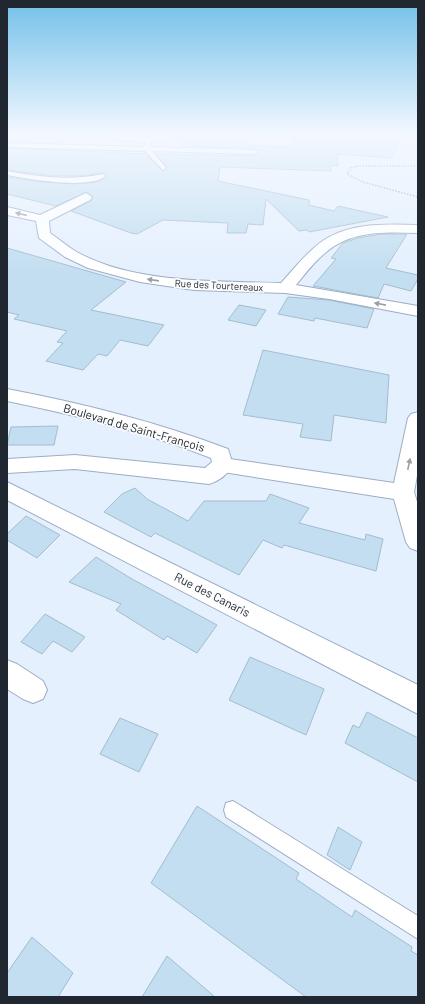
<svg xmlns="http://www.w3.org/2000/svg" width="425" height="1004" viewBox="0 0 425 1004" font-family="Barlow,sans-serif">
<rect width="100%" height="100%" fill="#e5f0fe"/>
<path fill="#c2def0" stroke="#a2bdce" d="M19,134H40L33,142H12Z
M293,134L378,135L379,134H401L392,158L337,154L338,166L330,165L331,171L220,167L218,181L309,200V205L334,211L338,206L388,217L309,232L307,230L299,231L266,199L263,225L248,224L246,233H227L228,223L163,220L137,234L131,233L71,211L91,201L93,197L87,192L56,206L7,194V177L43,182L73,184L98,182L107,176L103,173L79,176H55L7,170V148L146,154L163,171L167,167L156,154L255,156L259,152L255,148L182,146L185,136L247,137L246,145L293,147Z
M381,234H407L386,268L418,275V279L411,291L384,284L378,298L313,286L336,259L331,258L343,243L358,238Z
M7,248L126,282L91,310L164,325L148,346L120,340L107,356L98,354L83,370L46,361L63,343L57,342L67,331L14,319L19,315L7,312Z
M288,297L329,300L374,309L367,328L315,318L314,321L278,314Z
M239,305L266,310L256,326L228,320Z
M263,350L389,375L386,423L334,415L331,441L300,437L303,424L243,415Z
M58,426L54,445H7L11,427Z
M135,488L147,499L188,521L204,501H266L270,494L309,508L299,523L365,540L366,534L383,539L376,571L284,545L282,548L263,540L239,575L155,533L151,537L104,512L122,494Z
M26,516L60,535L37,558L7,540V534Z
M96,557L132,579L217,625L197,653L167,636L164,640L116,610L121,604L69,582Z
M45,614L85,637L72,652L53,641L42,654L21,642Z
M250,657L324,689L306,735L229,700Z
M367,712L418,738V782L345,743L353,725L359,728Z
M120,718L158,734L139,772L100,754Z
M197,806L299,873L296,879L352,917L355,910L412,947L411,951L418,955V997H306L151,883Z
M338,827L362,842L350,870L327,855Z
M32,937L73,973L58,997H7V973Z
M167,956L215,997H142Z"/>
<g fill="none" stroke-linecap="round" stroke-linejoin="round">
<g stroke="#9cadc4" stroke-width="2">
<path id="lane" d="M148,142L151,144V147L255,150L258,152L255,154L152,151L166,168L163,170L145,151L7,147V143L144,147L146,143Z
M7,171C39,177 71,181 103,174L106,176C88,190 29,179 7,175Z
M233,801L418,916V939L226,817L224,810L226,803Z"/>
</g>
<g stroke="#9cadc4" stroke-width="2">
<path id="street" d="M86,193L92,197L90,200L49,221L50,233C59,239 67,246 75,251C132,284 217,281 281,283C292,271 302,258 315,247C343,222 383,224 418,225V233C385,232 351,230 325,253C314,262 305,274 296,285L418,306V316L329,299L285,293L194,290L140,282L88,268L65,257L39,238L36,221L7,215V207L40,215Z
M418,412V470L414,492L418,505V551L410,548L406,542L394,499L223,472L216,470L213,465L216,460L223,458L394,483L408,418L411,414Z
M7,482L418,685V714L7,500Z
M7,660L17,664L43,681L47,690L43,699L33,703L23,699L7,689Z"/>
</g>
<g stroke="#9cadc4" stroke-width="2">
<path id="secondary" d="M90,134C109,131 129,138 149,137C158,136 165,133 173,134L170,139L148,143L95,137Z
M7,389C81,403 157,422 228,449L233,465C228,474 219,481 209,484L75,469L7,473V459L75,455L205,468L212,462L211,458C146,432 76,415 7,401Z"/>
</g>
<path stroke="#9aa3af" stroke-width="1.5" stroke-dasharray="1.5 1.5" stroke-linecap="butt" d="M418,166H358L351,168L347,174L363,182L418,197"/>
<use href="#lane" fill="#fff" fill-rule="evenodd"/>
<use href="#street" fill="#fff" fill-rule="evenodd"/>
<use href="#secondary" fill="#fff" fill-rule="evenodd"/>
</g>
<defs><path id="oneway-solid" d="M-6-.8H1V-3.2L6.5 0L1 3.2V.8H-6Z"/></defs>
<g fill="#9b9ea2">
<use href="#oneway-solid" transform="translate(21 214) rotate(-166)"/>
<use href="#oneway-solid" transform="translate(153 280) rotate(-172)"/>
<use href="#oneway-solid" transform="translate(380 304) rotate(-169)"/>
<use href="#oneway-solid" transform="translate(409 464) rotate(-78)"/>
</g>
<linearGradient id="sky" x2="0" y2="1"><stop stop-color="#73c0e9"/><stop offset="0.49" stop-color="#f3f8ff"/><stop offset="1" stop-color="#f3f8ff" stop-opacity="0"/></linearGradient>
<rect width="425" height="274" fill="url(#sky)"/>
<g text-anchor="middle" stroke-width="3.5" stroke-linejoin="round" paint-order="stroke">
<g font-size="10" fill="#212730" stroke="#fcfcfc">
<text transform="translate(219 285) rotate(3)" y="4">Rue des Tourtereaux</text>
</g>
<g font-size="12" fill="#212730" stroke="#fcfcfc">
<text transform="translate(134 428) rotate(16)" y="4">Boulevard de Saint-François</text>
<text transform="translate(212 595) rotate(27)" y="4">Rue des Canaris</text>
</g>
</g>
<rect width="425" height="1004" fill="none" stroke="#212730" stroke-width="16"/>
</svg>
